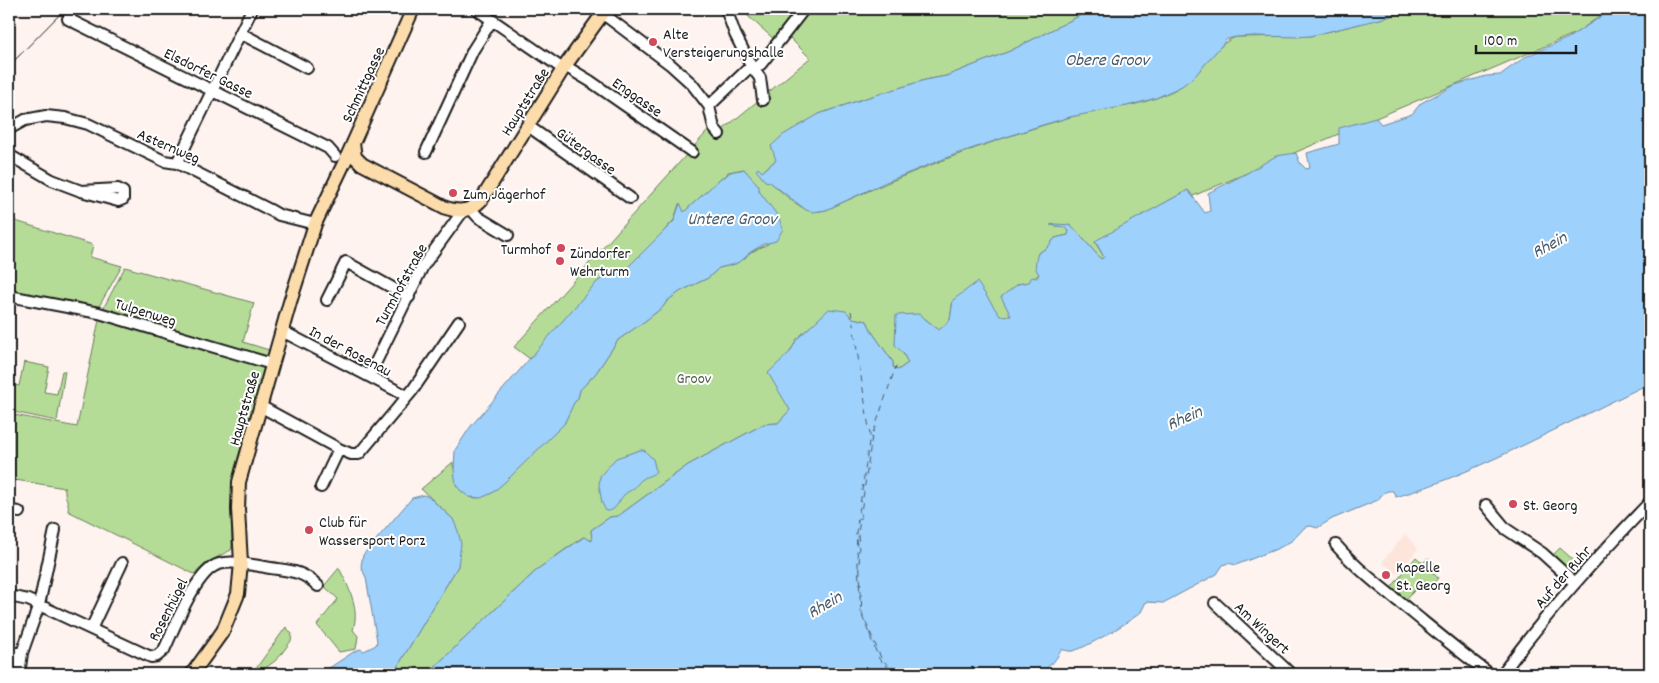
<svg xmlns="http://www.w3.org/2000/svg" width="1659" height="683" viewBox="0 0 1659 683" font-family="Dekko,sans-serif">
<rect width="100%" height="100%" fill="#fef3ef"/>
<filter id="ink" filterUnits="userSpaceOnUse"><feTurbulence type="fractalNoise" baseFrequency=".02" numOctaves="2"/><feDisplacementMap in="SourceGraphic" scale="10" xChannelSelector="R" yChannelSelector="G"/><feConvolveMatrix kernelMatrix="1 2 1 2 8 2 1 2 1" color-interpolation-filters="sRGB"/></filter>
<g filter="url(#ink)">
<path fill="#fde5dc" d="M1405,534L1418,549L1397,574L1382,562Z"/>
<path fill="#b5dc97" stroke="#687c5a" d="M740,9H802L776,41Z
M808,9H1093L1010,51L946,76L925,80L866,98L819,114L776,160L762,172C767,181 800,209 810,211C816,212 820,211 826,210C906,173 982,143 1067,118C1096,109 1127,109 1156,98C1170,93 1184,86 1195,75C1208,63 1219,42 1236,37L1310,36L1388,17L1407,9H1610L1576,33L1193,196L1188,190L1095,242L1104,257L1101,259L1071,225H1052L1064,227L1069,231L1068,235L1055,238L1047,248L1038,253L1039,274L1029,282L1018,284L1011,316H1000L953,300L950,320L939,330L919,314L895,345L903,353L908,363L898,370L893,367V362L872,332L867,321L852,318L812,325L797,339L790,352L783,360L790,410L778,423L764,424L688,465L618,516L610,517L591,530L592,541L583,537L539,568L427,674H393L458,566L453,519L421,489L453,462V466L469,497L477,498L492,493L564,424L574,402L578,398L580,390L596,373L618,340L645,321L663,307L667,301L681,291L708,278L719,268L735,264L745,258L749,253L768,244L759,189L744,169L728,172L725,177H722L684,212L679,204L674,220L663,232L626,269L614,271L597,282L530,359L514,347L714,124L720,132L810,58L788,36Z
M9,219L93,245L90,257L122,266L98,308L96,309L9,292Z
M125,267L254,303L243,342L269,350L267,360L107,312L104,307Z
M104,317L265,366L235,468L231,506L232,545L231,550L208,562L194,574L68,511C70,501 64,499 65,488L9,479V414L77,427L99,320Z
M24,362L49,367L44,392L57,394L62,371H65L57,421L9,411V384L19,386Z
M1560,548L1579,565L1572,574L1552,556Z
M1416,557L1423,563L1428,558L1437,566L1432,572L1438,578L1430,587L1424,581L1405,600L1391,588Z
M339,568C349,588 360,608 353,630L358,636L356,649L339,652L317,625L338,599L324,586Z
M286,627L292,634L291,641L282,653L275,661L264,669L261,674H252Z"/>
<path fill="#9ed1fc" stroke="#6a89a2" d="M1093,9H1407L1388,17L1310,36L1297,37L1254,36L1236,37L1227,39L1195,76L1182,86L1156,98L1131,105L1070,117L1036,127L956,154L886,182L826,210L813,212L806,210L770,182L765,181L756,170L758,168L762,172L776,160L771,146L783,135L819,114L866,98L925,80L946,76L1010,51Z
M1616,9H1650V383C1610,403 1570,422 1530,442C1486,463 1443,483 1396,497L1393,491C1385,490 1382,494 1378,500L1332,519L1317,528L1311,526L1305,527L1293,540L1279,548L1236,565L1228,563L1223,565L1217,574L1163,603L1146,602C1144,605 1143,609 1141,612C1133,620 1083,650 1072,651C1068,652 1065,649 1061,650C1055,663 1048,667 1037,674H427L539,568L584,537L592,541L591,530L610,517L618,516L688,465L764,424L778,423L790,410L768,373L790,352L797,339L829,309L846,311L852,318L867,321L872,332L893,362V367L898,370L908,363L903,353L895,345L896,315L919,314L939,330L950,320L953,300L977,282L1000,316H1011L1001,297L1018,284L1029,282L1032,277L1037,278L1039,274C1033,268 1036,260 1038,253L1047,248L1055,238L1068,235L1069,231L1064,227L1050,225L1055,224L1071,225L1101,259L1104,257L1095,241L1188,190L1205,213L1210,211L1208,193L1247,173L1276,156L1296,153L1300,163L1306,169L1310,168L1307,153L1339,144V128L1376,118L1381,124L1412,114L1421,103L1455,85L1486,76L1500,75L1525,57L1568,38L1602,16Z
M744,169L759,186V191L778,216L783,229L776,241L764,244L749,253L744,259L735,264L719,268L708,278L681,291L667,301L663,307L645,321L618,340L596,373L580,390L578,398L574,403L564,424L505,482L492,493L481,498L469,497L461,491L456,485L454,470L455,450L471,426L586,294L597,282L608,274L626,269L674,221L680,203L684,212L722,177H725C731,169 736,172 744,169Z
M640,450H644L653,459L656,471C653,476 648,475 643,479C639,481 638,484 635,487C633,490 628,491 625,494C618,500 617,512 606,511L602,503L599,486L600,476L616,458Z
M424,495L429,497L453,519L458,531L461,544L458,566L393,674H314L326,670L355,651L360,649L364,651L376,645L377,641L366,578L361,566L363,555L412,498Z"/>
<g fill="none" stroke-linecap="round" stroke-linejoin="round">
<path stroke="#4a5b6a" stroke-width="1" stroke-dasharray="6 5" stroke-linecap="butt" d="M851,311L870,435L856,533L861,613L879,659L894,674
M896,674L881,658L862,613L858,533L872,436L896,366"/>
<g stroke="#1c1c1c" stroke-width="14">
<path id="minor" d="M73,9L68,19L312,140L328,148L335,156
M476,9L563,69
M726,9L735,34L751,66L760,78L763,100
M602,13L671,65L692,84L709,106L714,128L719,134
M240,33L307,68
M565,66L590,81L692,152
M754,70L761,64L804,9
M709,106L751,66
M528,126L630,198
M9,129L25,120L46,116L65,118L88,124L164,161L177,163L272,211L279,215L315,224
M426,152L473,50L492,20
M9,155L52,180L81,191L118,201L123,199V192L118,189L81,191
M177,163L252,9
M471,209L478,217L508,235
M9,296L99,313L272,364
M327,300L346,262L409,297
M282,331L407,396
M369,376L423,266L463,211
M260,406L339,449L351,454H359L412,391L459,322
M321,487L339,449
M1486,505L1506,529L1542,553L1575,583
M9,510L19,512
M1336,545C1357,569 1383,589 1408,609C1435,631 1462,654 1490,674
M9,596L28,600L39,605L151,657L157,656L164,650C174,629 196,570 219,564C234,560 250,565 265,567C287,571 301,569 318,586
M1215,603L1291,674
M91,629L122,563
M9,653H22
M19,674L22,653L39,605L55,530
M1177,674H1178
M1502,674C1546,613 1598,556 1650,502"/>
</g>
<g stroke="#1c1c1c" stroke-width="16">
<path id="major" d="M353,143L355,157L362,164L446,208C461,213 471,211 482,199L565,66L606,9
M192,674L223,631L238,594L241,563L238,509L239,482L290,302L315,224L346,159L413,9"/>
</g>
<use href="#minor" stroke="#fff" stroke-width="10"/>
<use href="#major" stroke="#fddcac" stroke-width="12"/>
<path stroke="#1c1c1c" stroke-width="1" d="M9,66L65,9"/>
</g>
</g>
<g fill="#d1495b" stroke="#fff" stroke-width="2">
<circle cx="653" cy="42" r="5"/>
<circle cx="453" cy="193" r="5"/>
<circle cx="561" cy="248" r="5"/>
<circle cx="560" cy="261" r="5"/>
<circle cx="1513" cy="504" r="5"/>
<circle cx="309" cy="530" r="5"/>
<circle cx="1386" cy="575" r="5"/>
</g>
<g text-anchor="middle" stroke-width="4" stroke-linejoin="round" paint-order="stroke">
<g font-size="16" fill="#1c1c1c" stroke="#fff" text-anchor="start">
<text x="663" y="39">Alte<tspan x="663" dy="18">Versteigerungshalle</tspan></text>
<text x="463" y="199">Zum Jägerhof</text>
<text x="551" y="254" text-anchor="end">Turmhof</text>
<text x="570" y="258">Zündorfer<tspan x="570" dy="18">Wehrturm</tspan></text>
<text x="1523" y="510">St. Georg</text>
<text x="319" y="527">Club für<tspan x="319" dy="18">Wassersport Porz</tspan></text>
<text x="1396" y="572">Kapelle<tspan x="1396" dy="18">St. Georg</tspan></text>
</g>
<g font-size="16" fill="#1c1c1c" stroke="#fff">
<text transform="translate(209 72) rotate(26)" y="6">Elsdorfer Gasse</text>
<text transform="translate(362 84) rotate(-65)" y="6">Schmittgasse</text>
<text transform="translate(638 96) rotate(35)" y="6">Enggasse</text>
<text transform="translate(524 101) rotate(-58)" y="6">Hauptstraße</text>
<text transform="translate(169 145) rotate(23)" y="6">Asternweg</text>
<text transform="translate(587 150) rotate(36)" y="6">Gütergasse</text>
<text transform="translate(400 284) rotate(-61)" y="6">Turmhofstraße</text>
<text transform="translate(146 311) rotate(17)" y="6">Tulpenweg</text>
<text transform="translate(351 350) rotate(28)" y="6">In der Rosenau</text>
<text transform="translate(243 408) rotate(-74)" y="6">Hauptstraße</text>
<text transform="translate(1562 576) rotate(-49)" y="6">Auf der Ruhr</text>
<text transform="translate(167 609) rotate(-63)" y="6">Rosenhügel</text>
<text transform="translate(1263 627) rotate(43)" y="6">Am Wingert</text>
</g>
<g font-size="16" fill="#525f47" stroke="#fff">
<text x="694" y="383">Groov</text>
</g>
<g font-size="18" font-style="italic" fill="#4a5b6a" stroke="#fff">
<text x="1107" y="65">Obere Groov</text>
<text x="732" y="224">Untere Groov</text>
<text transform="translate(1549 244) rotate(-28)" y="6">Rhein</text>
<text transform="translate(1184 417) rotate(-24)" y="6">Rhein</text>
<text transform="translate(824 604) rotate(-31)" y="6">Rhein</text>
</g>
</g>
<rect width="1659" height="683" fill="none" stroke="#fff" stroke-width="30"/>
<rect x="15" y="15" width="1629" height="653" fill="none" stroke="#1c1c1c" stroke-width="2" filter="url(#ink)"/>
<path d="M1476 45v8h100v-8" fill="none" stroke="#1c1c1c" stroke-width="2.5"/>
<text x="1484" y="45" font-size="15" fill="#1c1c1c" stroke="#ffffff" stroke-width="4" paint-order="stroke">100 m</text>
</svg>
